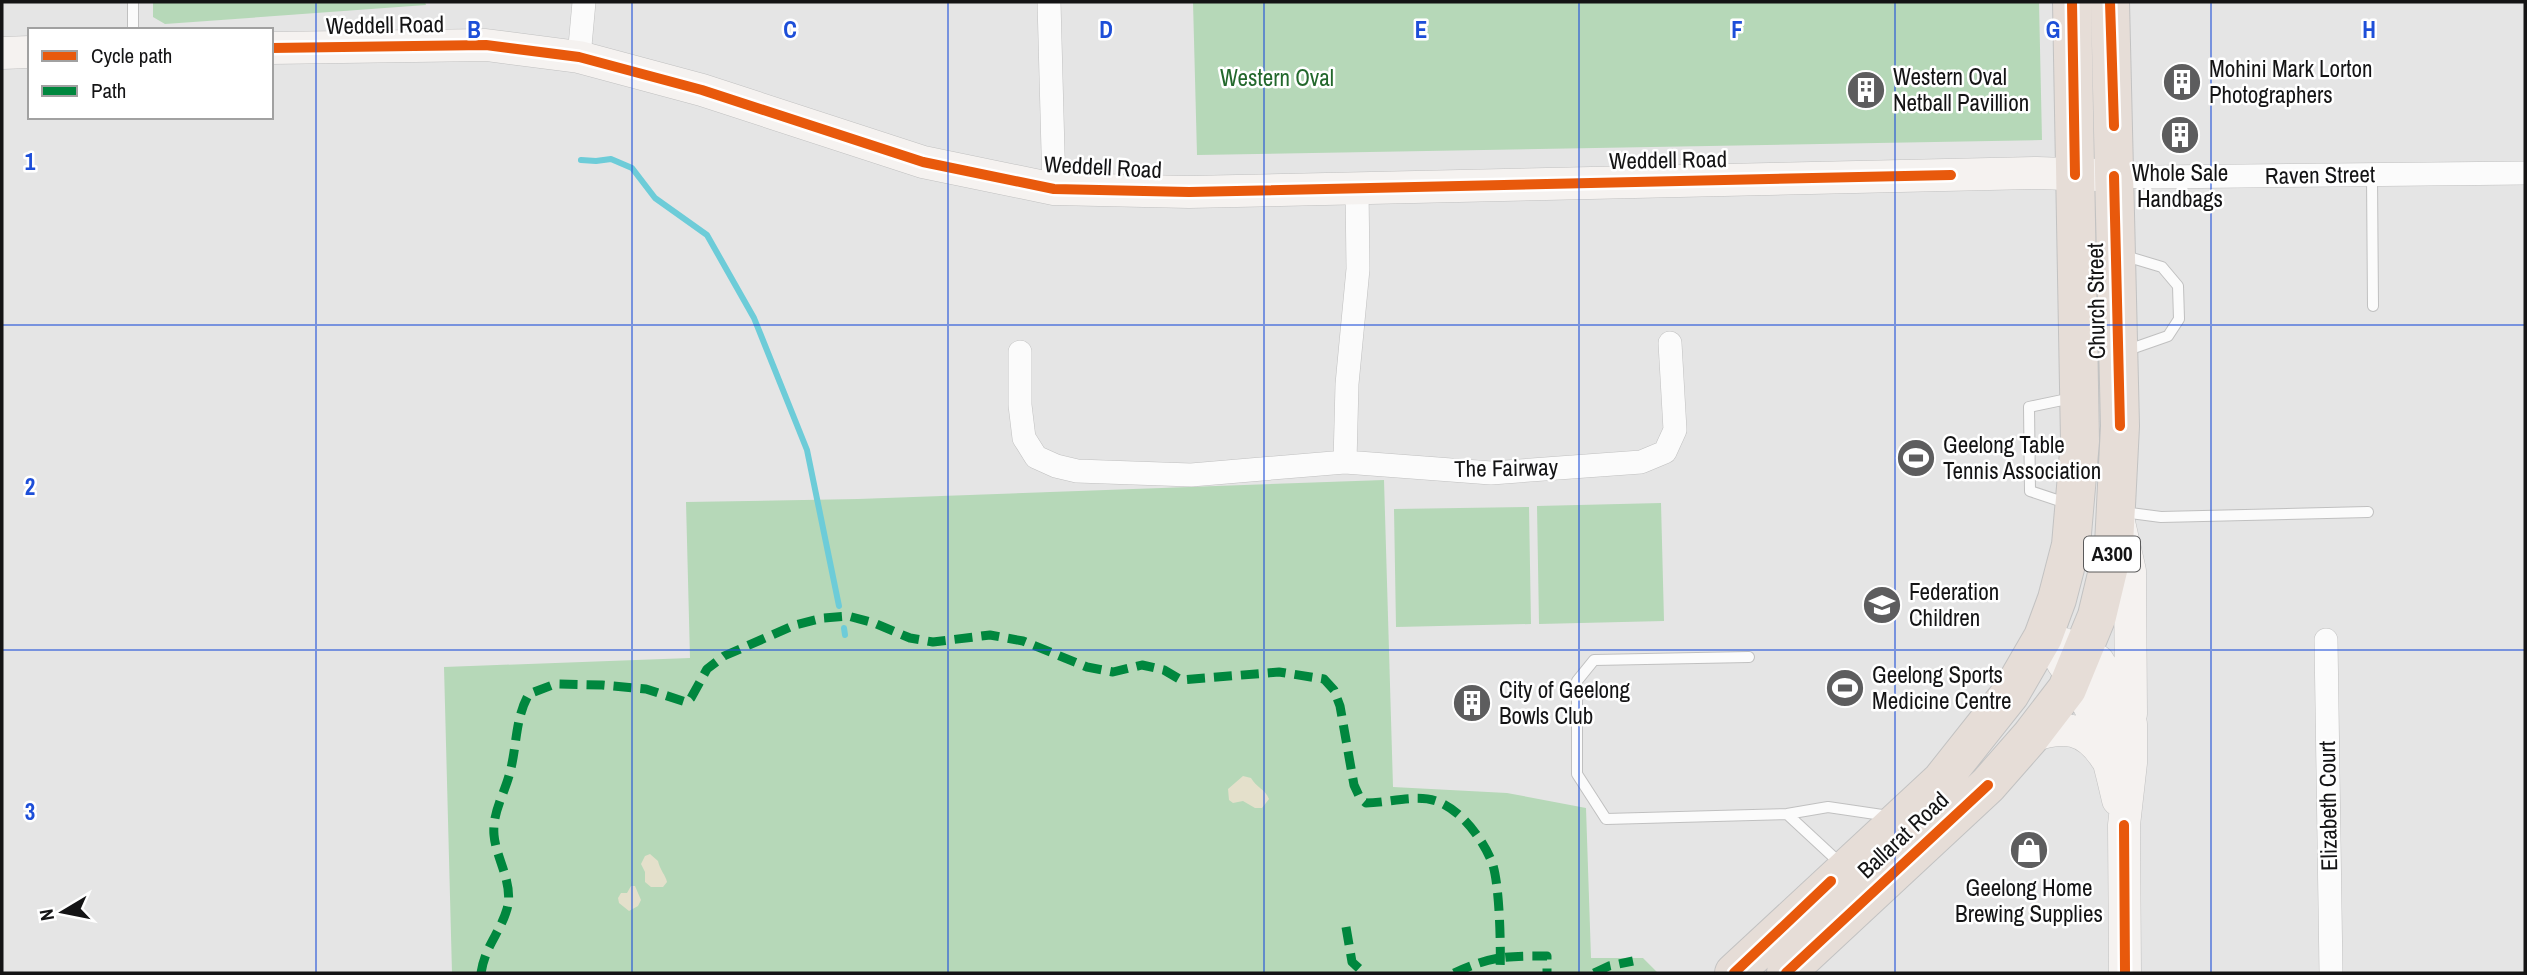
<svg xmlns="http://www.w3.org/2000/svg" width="2527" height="975" viewBox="0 0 2527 975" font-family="'Archivo Narrow',sans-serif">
<rect width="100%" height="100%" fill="#e5e5e5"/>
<path fill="#b6d8b8" d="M153,2H425L426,5L165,24L153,17Z
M1193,2H2039L2042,140L1197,155Z
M1384,480L1393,787L1507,793L1586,808L1591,958H1643L1658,973H452L444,667L690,658L686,502L858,499Z
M1661,503L1664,621L1539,624L1537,506Z
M1529,507L1531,624L1396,627L1394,509Z"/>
<path fill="#e4e0cb" d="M1243,776L1251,778C1256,787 1265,789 1269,799L1262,808H1255L1243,801L1233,803L1229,800L1228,789Z
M650,854L658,861C660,870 666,876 667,882L663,887H651L645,882V872L641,864L645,856Z
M631,886H635L641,900L638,906L629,911L619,903L618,898L621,893H627Z"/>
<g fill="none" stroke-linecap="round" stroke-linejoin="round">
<path stroke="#6dccd8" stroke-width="6" d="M581,160L596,161L611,159L632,168L655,198L707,235L754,318L807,450L839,606
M844,628L845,635"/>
<g stroke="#c0c0c0" stroke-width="12">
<path id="lane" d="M133,2V30
M2372,175L2373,306
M2122,255L2162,267L2178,286L2179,319L2168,336L2125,351
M2066,503L2030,491L2029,407L2072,398
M2123,512L2161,517L2368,512
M1749,657L1594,660L1577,681V774L1606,819L1787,814L1828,807L1889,816
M1787,814L1841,864"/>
</g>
<g stroke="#c0c0c0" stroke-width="24">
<path id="street" d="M1049,2L1054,189
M579,57L584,2
M2114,176L2156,177L2525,173
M1020,352V405L1024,438L1036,457L1056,466L1077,471L1191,475L1345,462L1491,473L1641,462L1665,452L1675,430L1670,343
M1345,462L1347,384L1358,269L1357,188
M2326,640L2331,973"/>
</g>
<g stroke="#c0c0c0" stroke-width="33">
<path id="secondary" d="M271,48L486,45L579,57L702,90L923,162L1054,189L1189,192L2037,173L2098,175
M2,53L30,52
M2119,522L2130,571L2131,714
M2043,637L2084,651L2098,661L2121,700L2131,724V763L2124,825L2125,973
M2062,662C2098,710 2105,744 2118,800
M2031,736C2065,725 2086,727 2106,758"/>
</g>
<g stroke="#c2c2c2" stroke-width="40">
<path id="highway" d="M1734,973L1941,781L2010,694L2043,637L2057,599L2071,545L2080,441L2072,2
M1786,973L1988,785L2031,736L2067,689L2097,616L2114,545L2120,426L2110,2"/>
</g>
<use href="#lane" stroke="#fbfbfb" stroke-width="10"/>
<use href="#street" stroke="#fbfbfb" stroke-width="23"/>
<use href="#secondary" stroke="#f5f2f0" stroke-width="32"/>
<use href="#highway" stroke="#e6ddd7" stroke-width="38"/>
<path stroke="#00873e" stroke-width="9" stroke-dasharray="18 9" stroke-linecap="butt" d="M1346,927L1352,962L1364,973
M481,973C485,946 500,933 507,909C514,883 496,859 494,835C492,812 505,793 510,772C517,746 515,718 529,694L555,684L602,685L646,689L686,702L691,698L707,669L724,656L795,625L823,618L848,616L874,623L910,638L933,642L990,635L1023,641L1087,667L1113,672L1142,665L1164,670L1181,680L1279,672L1324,679L1334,690L1340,706L1354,785L1360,798L1366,803C1388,803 1415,794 1436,801C1459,808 1482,838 1491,860C1500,879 1501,950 1500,973
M1454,973C1492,956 1505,956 1547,956V973
M1594,973L1609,966L1633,961"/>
<g stroke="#fff" stroke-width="15">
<path id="cycleway" d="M2072,2L2075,175
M2110,2L2114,126
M271,48L486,45L579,57L702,90L923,162L1054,189L1189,192L1951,175
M2114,176L2120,426
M2124,825L2125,973
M1734,973L1831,881
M1786,973L1988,785"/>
</g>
<use href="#cycleway" stroke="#e8590c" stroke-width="10"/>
</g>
<path fill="none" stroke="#1d4ed8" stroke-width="2" stroke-opacity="0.55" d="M316,2V973M632,2V973M948,2V973M1264,2V973M1579,2V973M1895,2V973M2211,2V973M2,325H2525M2,650H2525"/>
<defs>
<g id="building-disc" transform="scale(2.0125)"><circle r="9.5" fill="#5d5d5e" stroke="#fff"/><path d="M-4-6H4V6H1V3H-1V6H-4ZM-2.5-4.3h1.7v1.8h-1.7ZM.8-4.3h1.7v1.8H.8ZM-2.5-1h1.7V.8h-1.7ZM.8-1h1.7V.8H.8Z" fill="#fff"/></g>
<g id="stadium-disc" transform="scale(2.0125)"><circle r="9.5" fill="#5d5d5e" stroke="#fff"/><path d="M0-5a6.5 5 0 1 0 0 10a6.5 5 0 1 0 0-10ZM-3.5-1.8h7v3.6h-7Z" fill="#fff"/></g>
<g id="school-disc" transform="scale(2.0125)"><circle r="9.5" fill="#5d5d5e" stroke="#fff"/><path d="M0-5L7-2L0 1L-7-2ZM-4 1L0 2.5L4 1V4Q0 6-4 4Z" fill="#fff"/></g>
<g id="shop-disc" transform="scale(2.0125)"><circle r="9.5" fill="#5d5d5e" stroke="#fff"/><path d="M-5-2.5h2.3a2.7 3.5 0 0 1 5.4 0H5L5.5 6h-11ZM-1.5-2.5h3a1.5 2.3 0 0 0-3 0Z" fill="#fff"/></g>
</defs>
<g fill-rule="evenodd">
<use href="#building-disc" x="2182" y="82"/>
<use href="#building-disc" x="1866" y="90"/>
<use href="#building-disc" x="2180" y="135"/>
<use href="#stadium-disc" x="1916" y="458"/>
<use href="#school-disc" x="1882" y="605"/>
<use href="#stadium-disc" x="1845" y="688"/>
<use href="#building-disc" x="1472" y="703"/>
<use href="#shop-disc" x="2029" y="850"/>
</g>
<g text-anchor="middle" stroke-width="5" stroke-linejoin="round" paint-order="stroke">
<rect fill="#fff" stroke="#5a5a5b" stroke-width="2" x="2084" y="536.5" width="56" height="35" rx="5"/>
<g font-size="21" font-weight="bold" fill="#141415">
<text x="2112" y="561">A300</text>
</g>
<g font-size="23" fill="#141415" stroke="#fff">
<text transform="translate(385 25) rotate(-1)" y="8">Weddell Road</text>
<text transform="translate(1668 160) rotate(-1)" y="8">Weddell Road</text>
<text transform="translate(1103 167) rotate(3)" y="8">Weddell Road</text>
<text transform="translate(2320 175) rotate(-1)" y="8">Raven Street</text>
<text transform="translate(2096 301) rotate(-91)" y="8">Church Street</text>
<text transform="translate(1506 468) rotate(-1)" y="8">The Fairway</text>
<text transform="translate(2328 806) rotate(-91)" y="8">Elizabeth Court</text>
<text transform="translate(1903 835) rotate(-43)" y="8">Ballarat Road</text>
</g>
<g font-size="23" fill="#141415" stroke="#fff" text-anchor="start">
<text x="2209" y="77">Mohini Mark Lorton<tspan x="2209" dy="26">Photographers</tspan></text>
<text x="1893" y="85">Western Oval<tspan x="1893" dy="26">Netball Pavillion</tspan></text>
<text x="2180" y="181" text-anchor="middle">Whole Sale<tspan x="2180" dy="26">Handbags</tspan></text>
<text x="1943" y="453">Geelong Table<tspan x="1943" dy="26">Tennis Association</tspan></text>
<text x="1909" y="600">Federation<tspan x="1909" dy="26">Children</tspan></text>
<text x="1872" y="683">Geelong Sports<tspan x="1872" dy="26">Medicine Centre</tspan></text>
<text x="1499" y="698">City of Geelong<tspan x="1499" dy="26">Bowls Club</tspan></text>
<text x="2029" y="896" text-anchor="middle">Geelong Home<tspan x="2029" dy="26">Brewing Supplies</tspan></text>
</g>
<g font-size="23" fill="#23682c" stroke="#fff">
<text x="1277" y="86">Western Oval</text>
</g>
</g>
<g font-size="23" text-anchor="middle" font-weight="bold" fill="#1d4ed8" stroke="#fff" stroke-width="5" stroke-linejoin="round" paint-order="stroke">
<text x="474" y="38">B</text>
<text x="790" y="38">C</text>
<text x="1106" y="38">D</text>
<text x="1421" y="38">E</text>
<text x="1737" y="38">F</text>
<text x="2053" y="38">G</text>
<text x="2369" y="38">H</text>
<text x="30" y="170">1</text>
<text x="30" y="495">2</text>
<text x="30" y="820">3</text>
</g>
<rect width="2527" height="975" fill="none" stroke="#141415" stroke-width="7"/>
<rect x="28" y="28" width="245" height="91" fill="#ffffff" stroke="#a1a1a1" stroke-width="2"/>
<rect x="42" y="51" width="35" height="10" fill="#e8590c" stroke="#a1a1a1" stroke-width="2"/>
<text x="91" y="63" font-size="21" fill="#141415">Cycle path</text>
<rect x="42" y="86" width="35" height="10" fill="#00873e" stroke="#a1a1a1" stroke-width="2"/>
<text x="91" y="98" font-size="21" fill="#141415">Path</text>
<g transform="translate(63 912) rotate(260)" stroke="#ffffff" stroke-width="5" paint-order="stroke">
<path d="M0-5L12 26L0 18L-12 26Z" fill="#141415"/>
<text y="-10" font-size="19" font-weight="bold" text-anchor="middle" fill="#141415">N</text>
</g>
</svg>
